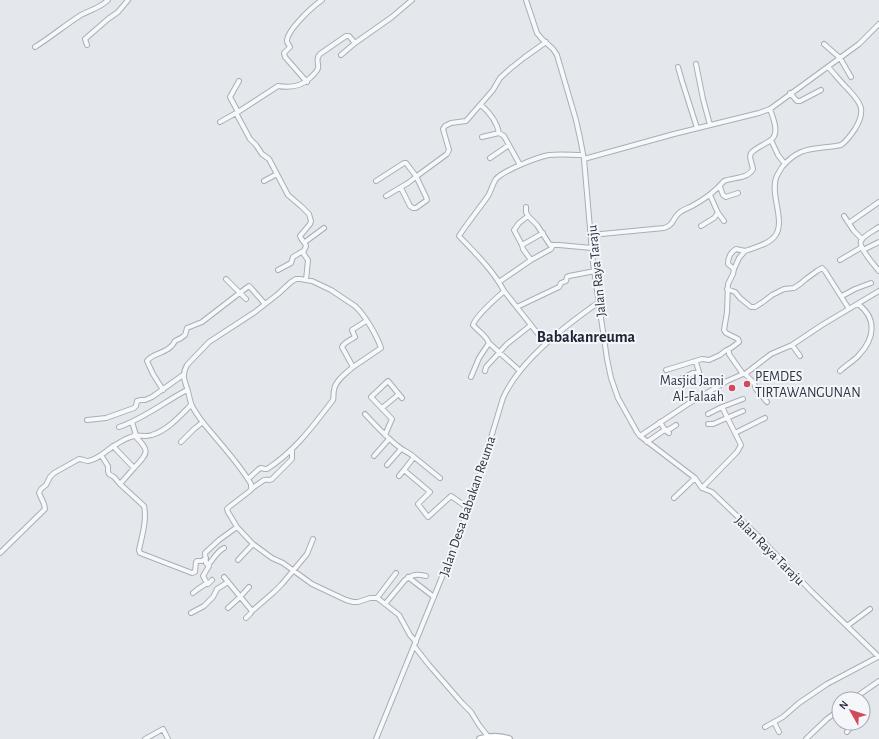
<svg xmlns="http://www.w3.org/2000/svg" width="879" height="739" viewBox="0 0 879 739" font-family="'Alegreya Sans',sans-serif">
<rect width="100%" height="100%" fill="#e4e7ec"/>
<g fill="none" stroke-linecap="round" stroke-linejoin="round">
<g stroke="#a9aeb7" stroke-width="6">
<path id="minor" d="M526,0L537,33L542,39L553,49L557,55L576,120L580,138L584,159L593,263L607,359L611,378L618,398L637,432L640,436L695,478L702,488L712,492L760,538L812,592L879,657
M824,44L840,58L851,77
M87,45L85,39L108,19L118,12L128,0
M35,47C51,37 65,25 81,15C90,10 100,8 108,0
M341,55L355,43
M696,64L703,99L710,125
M678,67L682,81L697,128
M239,81L230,97L238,112L278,86C290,88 301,87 310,78C313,75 317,72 318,68C319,62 315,59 320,54L346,36H349L355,43L392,17L412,0
M307,82L285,57L284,53L290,47C289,45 287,43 287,41C287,30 313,6 322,0
M790,93L797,101H800L821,90
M481,105C489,112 497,122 499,133
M238,112L236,113L250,139L256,145L262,154L269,159L288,195L302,207L309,214L311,221L310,224L300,236C301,240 305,242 306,246L303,253L308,260L306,280
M220,122L236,113
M482,137L499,133L504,136L520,165
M771,140L778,155L785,164
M490,158L509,145
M584,159L674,134L759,113L770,109L859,44L879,24
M264,181L277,174
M376,181L404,163H406L416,176L426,197L427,200L416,208H413L410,206L401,188
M720,187L723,195L726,197L738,193
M710,195L718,213L724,221
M386,196L408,183L417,176L447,154L449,150L443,129L445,126L451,123L466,121L493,90L500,78L511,68L525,57L546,42
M526,207V212L528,216L537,225L550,245H559L592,248
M528,216L519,223L514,230L522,245L523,249L531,260
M844,216L854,231L862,239
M849,223L879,202
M701,226L714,218L718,213
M879,227C875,230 863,236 861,241C858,247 875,266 879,271
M591,235L664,228C674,225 672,219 679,213C682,210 688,208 692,206C705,199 715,192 724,181C734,177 748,179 753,169L750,157L751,153C757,147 764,145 771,140C780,133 773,118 770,109
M305,242L324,228
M522,245L543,233
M863,250L879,242
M840,260L862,247
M734,269L739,258L745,251
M278,270L291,263L293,257L303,251
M226,279L246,299
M499,282L531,260L551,249L553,245
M727,289L735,292L740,298L751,307H755L763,302L772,295L784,289L794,288L800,284L806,279L817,271L822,268L825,271L849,309
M842,296L855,289L871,283
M517,307L559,287L561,283L566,281L567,277L569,276L595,271
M489,343C486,335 478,331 473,325C476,315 496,299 504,291
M546,344L504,291C493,270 475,253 459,236C468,222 479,209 488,196C491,191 493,183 496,179C503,171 537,157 549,155C559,154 572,155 583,155
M792,345L800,356
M729,349V354L743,374
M353,367L381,348C377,336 365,315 355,306L331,290L312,281L300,279H296L291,282L278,294L255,312L209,342L187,365C181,376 185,381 188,391C189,396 190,401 192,406C197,415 203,423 210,431C224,448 240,465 251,484V490L229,507L227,509L228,512L237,527L253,544L272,558L283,563L312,584L346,600L353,602H358L370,598H377L380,600L399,615L410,635L416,642
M666,370L702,359L709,360L720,355L725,351L731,348L739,342L738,339L726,333L724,330L727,312L728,284L733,274L734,269L728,264C728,258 731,252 736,249L745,251L748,250C756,247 769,244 775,236C786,222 770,195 776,178C777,174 780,171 782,167C787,161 794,155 801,152C813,147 828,148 841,145C847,141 851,135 855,129C868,108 859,101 845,86C839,80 834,73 828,67
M485,371L486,367L507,344L531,325
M840,371C846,365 854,361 859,355C875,338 877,318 858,304
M745,374L754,383L756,389L767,402
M471,377L479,358L489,343L520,371
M680,379L693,373H695L699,372L696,362
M163,390L153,374L147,361C153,352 169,354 175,341L181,338L185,335L187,328L202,322L237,295L249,286L251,288L265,304
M382,408L399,394
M365,414C376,426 386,437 399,447C404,451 410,453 414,457L404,470L430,492L418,504L428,517L451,496L468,508
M708,414L722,407
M87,420L106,418L134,408L136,406L137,401L141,400H145L152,397L183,375
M132,422L136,435
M660,422L665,430L669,433
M708,424H713L743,411
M119,427C143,419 164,402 187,390
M735,433L765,418
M385,435L392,419L371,397L388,381L402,398
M640,436L688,404L727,381L743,374H745L771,354L792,345L822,325L879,291
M181,442L194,429L203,422
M647,442L663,431L670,429L676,425
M113,446L134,468C149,452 150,451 134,435
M101,455L108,466V471L109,474L114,477L120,484L144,506C147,520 142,536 139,550L140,553L192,573L195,572L196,562L197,561H202L206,558
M374,456L389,439
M414,457L440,478
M387,465L401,449
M399,476L404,470
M248,479L259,469L261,468L265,469H267C295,451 313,426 333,400C334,397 333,394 334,390C335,381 346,373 353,367L342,347C344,342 351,340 355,337L352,330L366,321
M120,484L134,468
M702,488L737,452L741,445L722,407L743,399
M251,489L264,480C267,479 269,481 272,479L292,459V450
M674,498L695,478
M0,553L45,509L44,504L39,493L41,489L46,485L50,477L54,473L79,459C82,459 85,461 88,461C97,460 105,452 112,447C117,444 123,440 128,438C138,433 144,438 152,435C168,430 180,416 191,405
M238,560L253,544
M208,565C214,559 216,552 224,548
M224,577L252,611L274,592L282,584L307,554L313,539
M408,577L434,597
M207,583L208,584L212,580
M193,593L198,589L207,583L203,576L209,566L206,563L205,553L219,540L237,527
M377,598L396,573
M385,604L405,580C413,574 416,574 426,576
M228,608L240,597L249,587
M191,613L204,606L213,597L217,589L228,582
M246,618L250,614L252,611
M847,626L870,609
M414,646L429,665L462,703L471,712L479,725L490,739
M853,699L879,681
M774,722L779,732
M765,727L783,717L799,703L827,684L878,657
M847,732L853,723
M145,739L163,729L168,739
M376,739L457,540L476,487L503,398C520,360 565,326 599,302
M806,739L827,719L839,710"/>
</g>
<g stroke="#a9aeb7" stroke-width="8">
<path id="secondary" d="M480,739C491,736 498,736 509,739"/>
</g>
<use href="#minor" stroke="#f7f8fa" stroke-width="4"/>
<use href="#secondary" stroke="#fff" stroke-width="5.5"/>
</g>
<g fill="#d1495b" stroke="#f4f6f9" stroke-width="1.5">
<circle cx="747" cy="384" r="4"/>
<circle cx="732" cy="388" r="4"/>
</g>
<g text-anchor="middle" stroke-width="4" stroke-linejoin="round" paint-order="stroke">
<g font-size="14" fill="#2b3445" stroke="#f4f6f9">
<text transform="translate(596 271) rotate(-96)" y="5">Jalan Raya Taraju</text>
<text transform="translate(467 506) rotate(-71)" y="5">Jalan Desa Babakan Reuma</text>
<text transform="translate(770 550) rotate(45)" y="5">Jalan Raya Taraju</text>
</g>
<g font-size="14" fill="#2b3445" stroke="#f4f6f9" text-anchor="start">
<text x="755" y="381">PEMDES<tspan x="755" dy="16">TIRTAWANGUNAN</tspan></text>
<text x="724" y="385" text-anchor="end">Masjid Jami<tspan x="724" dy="16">Al-Falaah</tspan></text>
</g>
<g font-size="16" font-weight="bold" fill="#1d2536" stroke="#f4f6f9">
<text x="586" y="342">Babakanreuma</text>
</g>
</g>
<g transform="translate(851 711) rotate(309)"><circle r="19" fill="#f4f6f9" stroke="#a4a8b1"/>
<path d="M0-3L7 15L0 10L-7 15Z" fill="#d1495b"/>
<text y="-6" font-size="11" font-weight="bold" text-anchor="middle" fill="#2b3445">N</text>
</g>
</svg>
